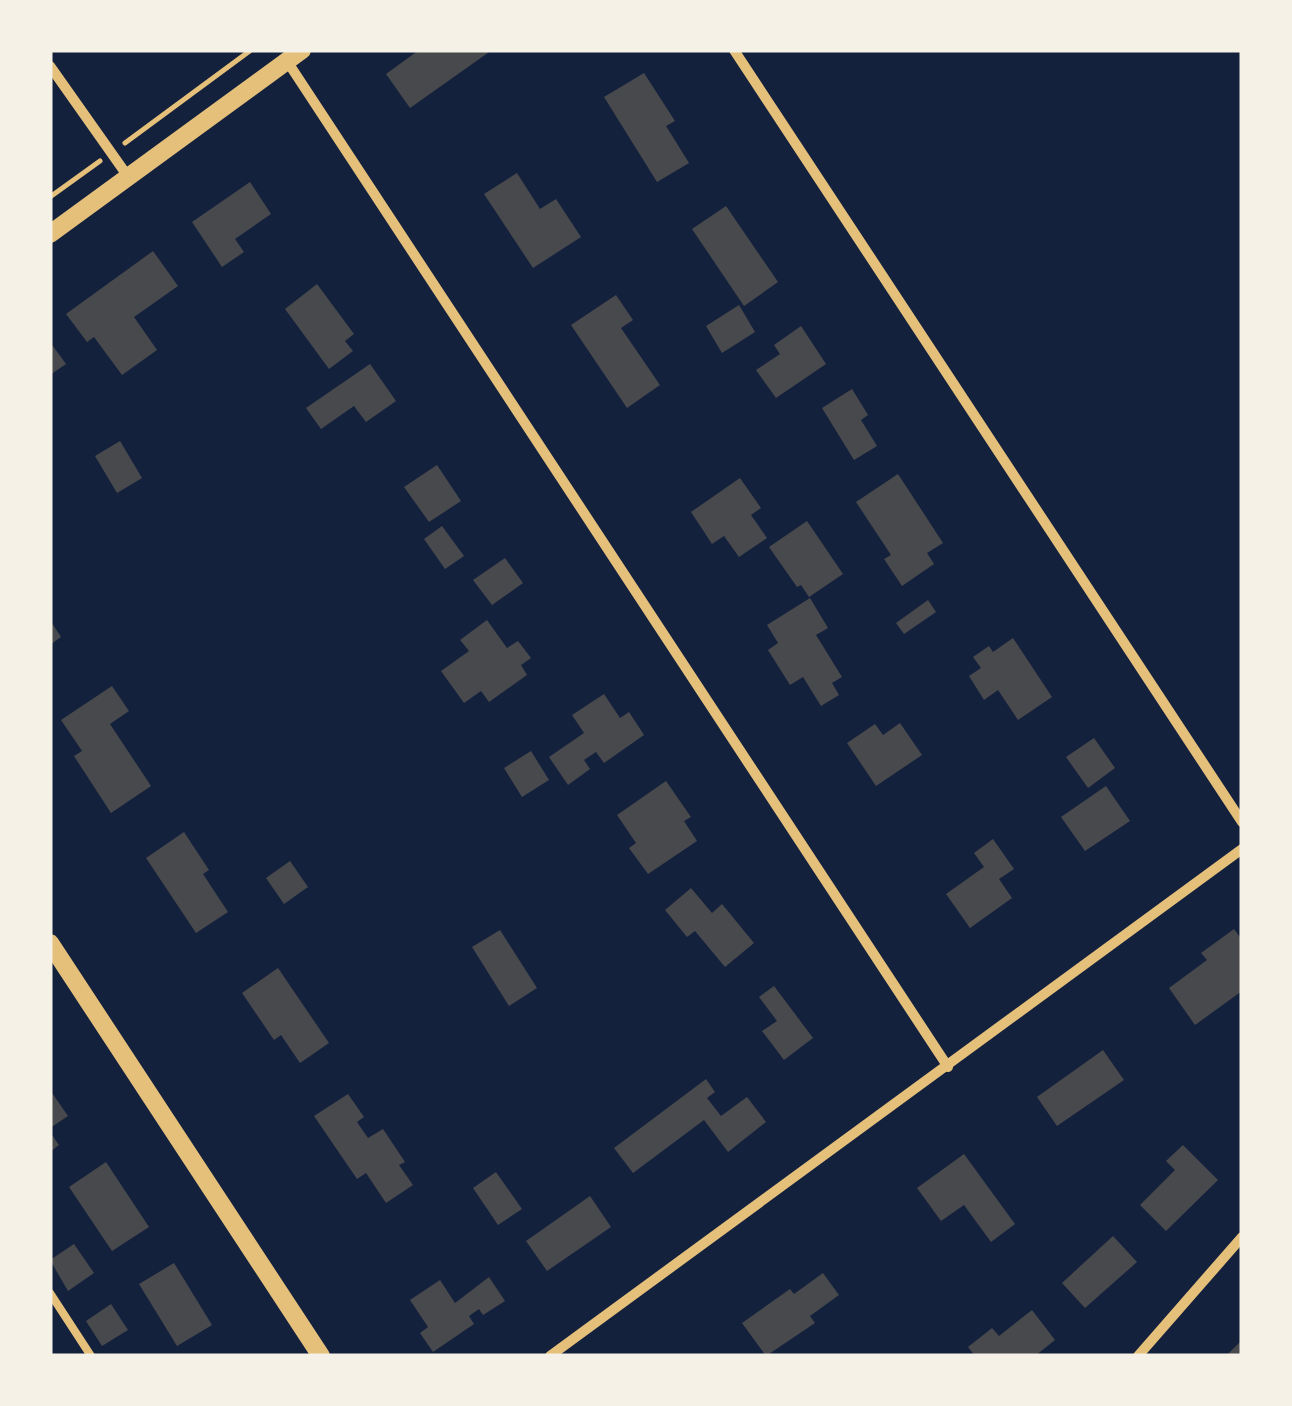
<svg xmlns="http://www.w3.org/2000/svg" width="1292" height="1406" viewBox="0 0 1292 1406" font-family="Roboto,sans-serif">
<rect width="100%" height="100%" fill="#14213d"/>
<path fill="#48494c" d="M419,50H492L410,108L386,74Z
M644,73L675,121L666,126L689,163L657,182L604,97Z
M517,173L540,209L556,199L581,237L533,268L484,194Z
M250,182L271,214L235,239L244,252L222,267L192,222Z
M726,206L778,282L744,306L692,229Z
M153,251L178,286L134,317L157,350L122,375L94,337L87,342L66,314Z
M317,284L354,334L345,341L353,351L329,369L285,309Z
M616,295L633,320L621,328L660,385L627,408L571,325Z
M739,305L755,332L722,353L706,326Z
M801,326L826,364L776,398L756,370L780,354L774,345Z
M50,342L66,364L50,375Z
M370,364L396,401L366,422L354,406L321,429L306,408Z
M852,389L868,415L861,420L877,446L854,460L822,408Z
M120,441L142,478L117,493L95,456Z
M437,465L461,501L429,522L404,487Z
M898,474L943,543L927,553L934,564L902,586L884,559L891,555L856,502Z
M740,478L761,508L751,515L767,538L739,557L724,536L712,544L691,512Z
M807,521L843,574L809,597L801,585L797,587L769,547Z
M442,526L464,556L445,569L424,539Z
M505,558L523,583L492,605L473,580Z
M810,598L828,628L816,635L842,677L832,683L839,695L821,706L803,677L790,685L768,650L778,643L767,625Z
M928,600L936,612L904,634L896,623Z
M50,620L61,637L50,645Z
M487,620L507,648L518,641L531,658L521,665L527,675L489,702L481,691L464,703L441,671L469,651L460,640Z
M1013,638L1052,697L1018,720L998,690L984,700L969,676L981,668L973,657L989,646L993,652Z
M112,686L129,711L110,724L151,786L111,813L74,756L82,751L61,720Z
M604,694L620,718L629,712L644,735L604,763L596,752L584,760L590,769L568,785L549,757L584,733L572,715Z
M900,723L922,755L876,786L847,743L875,724L883,735Z
M1094,738L1115,768L1088,788L1066,757Z
M531,751L549,780L522,797L504,768Z
M666,781L691,817L684,821L697,841L648,874L629,848L636,843L617,815Z
M1106,786L1130,821L1085,851L1061,817Z
M184,832L209,870L203,874L228,912L196,933L146,858Z
M993,839L1014,869L999,879L1012,898L970,928L946,894L984,867L974,853Z
M290,861L308,887L284,904L266,878Z
M691,888L712,913L722,904L754,943L725,967L695,931L687,937L665,910Z
M1234,929L1242,940V991L1195,1025L1169,988L1207,960L1201,953Z
M500,930L537,988L509,1006L472,947Z
M278,968L329,1043L300,1063L281,1035L274,1040L242,993Z
M774,986L813,1038L784,1060L762,1031L777,1021L759,997Z
M1103,1050L1124,1080L1057,1126L1037,1097Z
M706,1079L715,1092L707,1098L721,1116L747,1097L766,1122L728,1152L704,1120L633,1173L614,1148Z
M50,1090L68,1116L50,1128Z
M348,1094L364,1117L357,1122L368,1138L383,1129L405,1162L399,1165L413,1185L386,1203L366,1173L357,1179L314,1116Z
M50,1132L59,1145L50,1152Z
M1183,1145L1218,1180L1166,1231L1140,1205L1175,1170L1166,1161Z
M964,1154L1015,1224L991,1242L964,1205L941,1221L917,1188Z
M106,1162L149,1227L112,1251L69,1187Z
M496,1172L522,1209L498,1225L473,1188Z
M590,1196L611,1227L547,1271L526,1241Z
M1113,1236L1137,1262L1085,1308L1062,1283Z
M74,1244L94,1273L68,1291L50,1260Z
M174,1263L212,1325L177,1346L139,1284Z
M823,1273L839,1295L810,1316L815,1323L766,1356L742,1323L790,1289L794,1294Z
M489,1277L505,1301L483,1315L479,1309L469,1316L474,1324L433,1352L420,1333L428,1327L410,1300L440,1280L455,1303Z
M111,1304L128,1330L102,1346L86,1321Z
M1032,1310L1055,1340L1035,1356H975L968,1347L992,1328L999,1336Z
M1242,1340V1356H1226Z"/>
<g fill="none" stroke-linecap="round" stroke-linejoin="round">
<path stroke="#e5c07b" stroke-width="5" d="M125,143L251,50
M50,197L100,161"/>
<path stroke="#e5c07b" stroke-width="8" d="M50,1293L91,1356"/>
<path stroke="#e5c07b" stroke-width="10" d="M734,50L1242,822
M287,61L948,1067
M50,66L129,178
M550,1356L1242,849
M1138,1356L1242,1237"/>
<path stroke="#e5c07b" stroke-width="18" d="M50,234L302,50
M50,943L321,1356"/>
</g>
<rect width="1292" height="1406" fill="none" stroke="#f6f1e7" stroke-width="105"/>
</svg>
